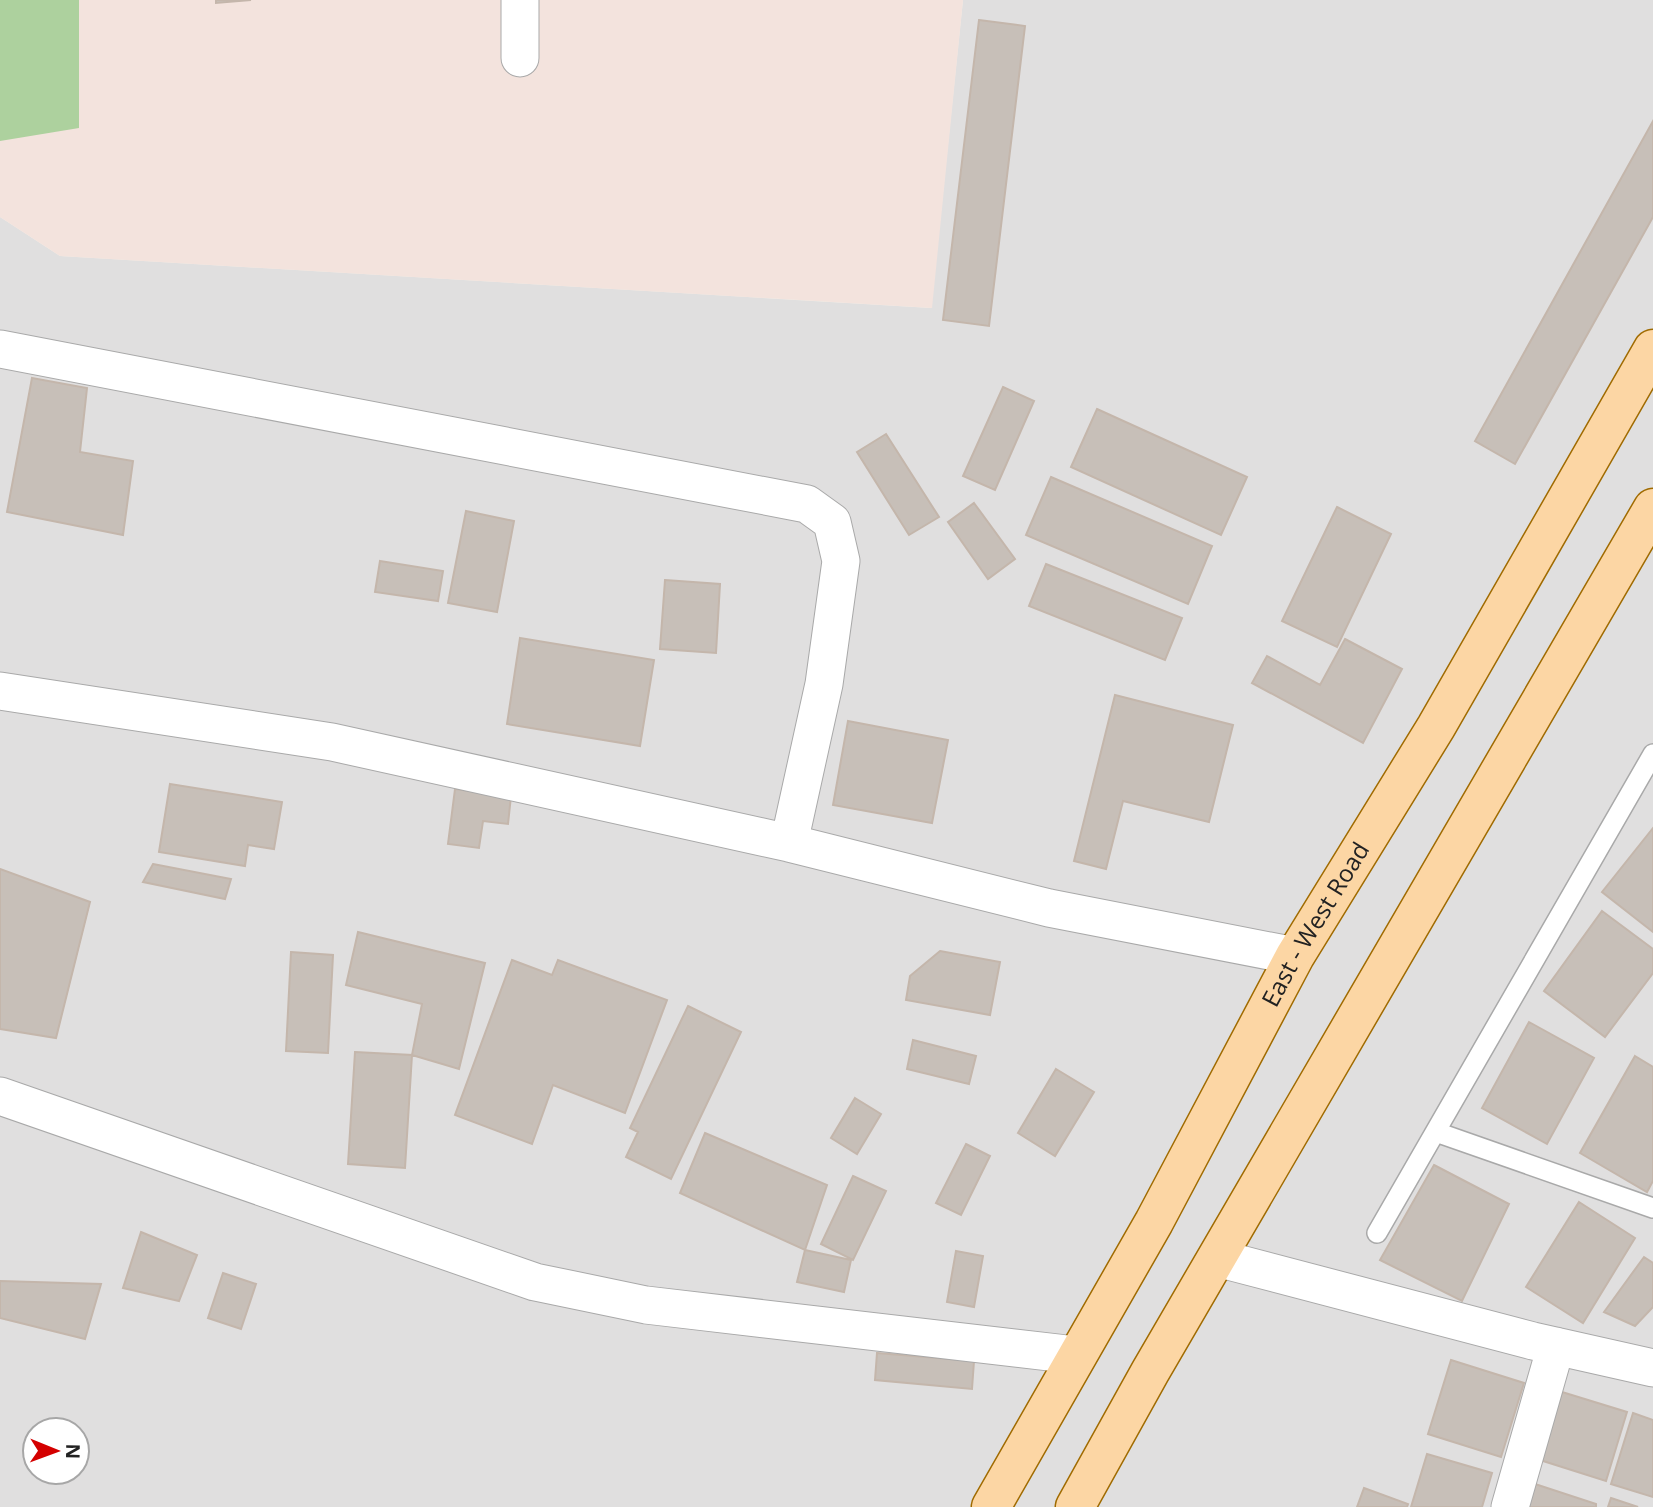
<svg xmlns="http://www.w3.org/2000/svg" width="1653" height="1507" viewBox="0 0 1653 1507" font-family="'Open Sans',sans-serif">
<rect width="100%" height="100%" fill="#f2efe9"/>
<path fill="#e0dfdf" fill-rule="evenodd" d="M963,0H1653V1507H0V217L60,256L931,308ZM35,1430H77V1472H35Z"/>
<path fill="#f3e3dd" d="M0,0H963L932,308L60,256L0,217Z"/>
<path fill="#add19e" d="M0,0H79V128L0,141Z"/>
<path fill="#c7bfb8" stroke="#c4b6ab" stroke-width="2" d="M216,0H251L216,3Z
M979,20L1025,26L989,326L943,320Z
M1653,121V217L1515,464L1475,441Z
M32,378L87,388L80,452L133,461L123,535L7,512Z
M1003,387L1034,401L995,490L963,476Z
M1097,409L1247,477L1221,535L1071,467Z
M886,434L939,517L909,535L857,452Z
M1051,477L1212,546L1188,604L1026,535Z
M974,503L1015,559L988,579L948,522Z
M1337,507L1391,534L1337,647L1282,621Z
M466,511L514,521L497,612L448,603Z
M380,561L443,571L438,601L375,592Z
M1046,564L1182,618L1165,660L1029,606Z
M665,580L720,584L716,653L660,649Z
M520,638L654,660L640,746L507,724Z
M1345,639L1402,669L1363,743L1252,683L1267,656L1320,685Z
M1115,695L1233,725L1209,822L1123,801L1106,869L1074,861Z
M848,721L948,740L932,823L833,805Z
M170,784L282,802L274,849L248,845L245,866L159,852Z
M455,789L511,796L508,824L483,821L479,848L448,844Z
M1653,828V932L1602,892Z
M153,864L231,879L225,899L143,882Z
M0,869L90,902L56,1038L0,1029Z
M1602,911L1653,949V973L1605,1037L1544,991Z
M358,932L485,963L459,1069L412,1055L422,1004L346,985Z
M940,951L1000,962L990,1015L906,1000L910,976Z
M291,952L333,955L328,1053L286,1051Z
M512,960L552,975L558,960L667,1000L625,1113L553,1085L532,1144L455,1115Z
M688,1006L741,1032L671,1179L626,1157L638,1132L630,1128Z
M1529,1022L1594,1058L1547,1144L1482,1108Z
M913,1040L976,1056L969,1084L907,1069Z
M355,1052L412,1055L405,1168L348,1164Z
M1635,1056L1653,1067V1181L1647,1192L1580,1153Z
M1056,1069L1094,1092L1055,1156L1018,1133Z
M855,1098L881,1114L857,1154L831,1138Z
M705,1133L827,1185L805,1250L680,1193Z
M966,1144L990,1156L961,1215L936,1203Z
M1434,1165L1509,1204L1462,1301L1380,1260Z
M853,1176L886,1191L853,1260L821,1244Z
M1579,1202L1635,1238L1583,1323L1526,1287Z
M141,1232L197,1255L179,1301L123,1288Z
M805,1250L851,1260L844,1292L797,1282Z
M956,1251L983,1256L974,1307L947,1302Z
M1644,1257L1653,1263V1307L1635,1326L1604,1312Z
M223,1273L256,1284L241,1329L208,1318Z
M0,1281L101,1284L85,1339L0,1318Z
M877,1353L974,1361L972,1389L875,1380Z
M1451,1360L1524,1383L1501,1457L1428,1434Z
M1562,1392L1627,1412L1606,1481L1540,1460Z
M1633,1413L1653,1420V1497L1611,1484Z
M1427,1454L1492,1473L1482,1507H1411Z
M1535,1484L1596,1504V1507H1528Z
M1364,1488L1408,1504L1407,1507H1357Z
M1611,1498L1638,1507H1608Z"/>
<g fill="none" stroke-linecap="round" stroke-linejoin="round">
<g stroke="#a9a9a9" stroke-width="22">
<path id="lane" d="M1436,1132L1653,1208
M1377,1233L1653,754"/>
</g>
<g stroke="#a9a9a9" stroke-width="39">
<path id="street" d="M520,0V58
M0,349L807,504L832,522L841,561L824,684L789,843
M0,691L332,742L789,843L1049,908L1295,956
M0,1096L535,1282L646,1305L1075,1355
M1217,1258L1533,1341L1653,1368
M1510,1507L1556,1346"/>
</g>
<g stroke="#a06b00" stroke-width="41">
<g id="primary">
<path id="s1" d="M991,1507L1154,1222L1295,956L1436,727L1653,349"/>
<path d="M1075,1507L1150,1372L1653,508"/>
</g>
</g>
<use href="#lane" stroke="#fff" stroke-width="19"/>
<use href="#street" stroke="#fff" stroke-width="37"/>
<use href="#primary" stroke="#fcd6a4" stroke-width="38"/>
</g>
<g text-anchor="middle" stroke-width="6" stroke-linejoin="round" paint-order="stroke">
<g font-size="24" fill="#222" stroke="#fff">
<text dy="8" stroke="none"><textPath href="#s1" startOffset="667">East - West Road</textPath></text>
</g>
</g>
<g transform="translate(56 1451) rotate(91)"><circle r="33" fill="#ffffff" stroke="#a7a7a7" stroke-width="2"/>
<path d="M0-5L12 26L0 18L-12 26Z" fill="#d40000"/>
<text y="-10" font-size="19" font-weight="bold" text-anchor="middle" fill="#222222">N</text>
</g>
</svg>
